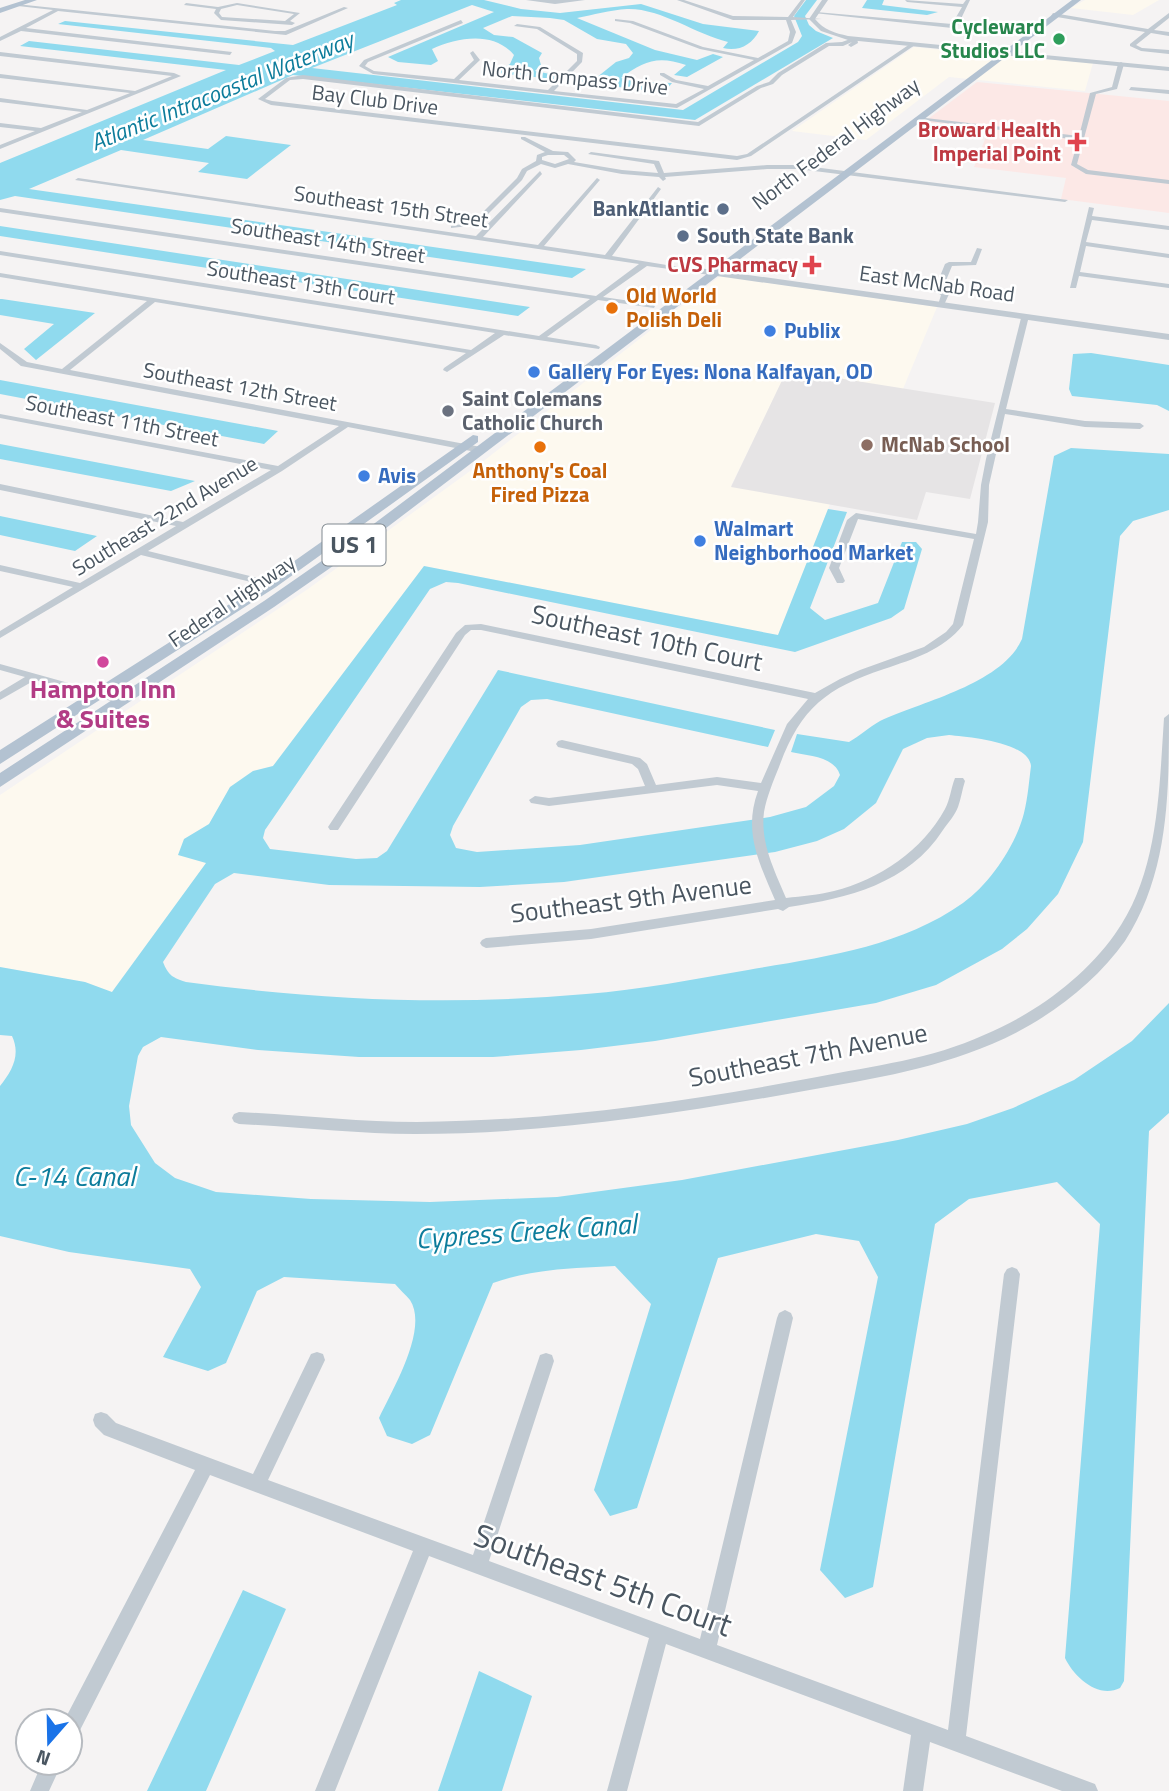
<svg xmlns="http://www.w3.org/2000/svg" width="1169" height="1791" viewBox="0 0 1169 1791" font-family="'Titillium Web',sans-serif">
<rect width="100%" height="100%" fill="#f5f3f3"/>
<path fill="#fdf9ef" d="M1085,0H1159L1133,15L1071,8Z
M914,47L980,54L1093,63L1085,91L949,77L866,140L792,131Z
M720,276L937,307L903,389L787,371L731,486L830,504L778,635L424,566L273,766L253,771L231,787L209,824L184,839L207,862L111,993L85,982L0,967V795L308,589L481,463Z"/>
<path fill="#e6e4e5" d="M787,370L995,403L970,499L926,492L917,520L731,487Z"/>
<path fill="#fce8e6" d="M977,82L1169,101V213L1061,199L1066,178L974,167L989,129L924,122Z"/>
<path fill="#90daee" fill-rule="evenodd" d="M401,0H484L521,9L560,13L641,4L703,24L759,31C752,45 738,52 723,48L728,42C695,34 661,8 627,9C610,10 593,15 577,18L655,50L697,60L713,54L723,57L687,77L674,75L686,65C658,55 643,61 621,78L642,82L672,83L667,89L651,91L569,81L576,77L596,78L616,62L629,58L633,53L626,44L597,39L564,20L550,18L512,16L483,28L494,35L513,37L542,53L539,58L541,65L535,71L555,75L554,79L496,73L510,64L514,55C494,31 458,37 432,49L438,61L431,65L398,62L388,57L494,12L472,5L312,68L683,110L798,42L802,36L794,16L806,0H817L805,16L809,25L816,31L833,38L695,120L293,75L143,140L208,149L226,136L291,145L247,179L198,172L209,163L121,150L29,189L586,269L572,278L15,196L0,200V163L226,70L20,46L29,41L239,65L275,51L271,48L58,24L65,21L293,45L397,5L394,3Z
M867,0H884L882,5L938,12L927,15L862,8Z
M0,226L530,307L518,316L0,236Z
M0,299H2L95,313L36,360L24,349L54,324L0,315Z
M1091,353L1169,365V411L1157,405L1072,396L1069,389L1073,354Z
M0,380L278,431L264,444L0,394Z
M0,444L195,481L171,491L0,459Z
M1071,448L1169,454V510L1133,521L1120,536L1083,842L1058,894L1027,929L1002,949L936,985L876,1003L655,1041L581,1050L493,1057H359L258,1050L161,1037L143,1047L138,1056L129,1106L131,1125L155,1163L175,1178L216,1192L311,1199L430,1202L557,1197L682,1180L898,1140L967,1124L1013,1108L1074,1080L1132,1041L1169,1003V1113L1149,1131L1124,1681L1120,1688C1098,1699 1074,1677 1065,1658L1100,1224L1057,1182L969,1199L935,1224L873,1587L845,1598L820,1570L878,1277L859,1241L816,1234L718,1258L637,1508L610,1516L594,1490L651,1304L615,1266C574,1268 532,1269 493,1283L430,1435L412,1444L387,1436L379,1418C392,1390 429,1329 410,1300C406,1295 400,1290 395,1284L284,1277L257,1291L226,1363L208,1371L163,1357L201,1287L190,1269L69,1252L0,1236V1086C12,1071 21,1055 12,1036L0,1035V967L85,982L112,992L206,863L178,855L184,839L209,824L230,787L253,771L273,766L424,566L778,635L828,509L847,512L810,608L825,620L878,603L902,542H916L922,549L904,609L891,618L795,652L458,583L446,582L430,589L265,830L263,838L270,849L356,859L377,858L387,851L498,670L775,730L768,747L547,699L531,700L521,707L453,826L450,835L456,848L477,852L580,845L770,817L806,807L834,786L840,775C834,756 808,756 791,752L797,734L849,742C860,736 869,727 880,721C923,701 1002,684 1022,639L1054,456ZM949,735C968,737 1029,742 1031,766C1029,781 1028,797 1024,813C1016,845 990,884 963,903C899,948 822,957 748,970C694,979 640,990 586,994C451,1006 319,1000 186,982C173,978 168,975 163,962L215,884L234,873L329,885L480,887L564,882L775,852L817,841L844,829L876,803L903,749L927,738Z
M0,516L97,536L75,551L0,535Z
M243,1590L286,1609L206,1791H147Z
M479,1671L532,1696L502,1791H438Z"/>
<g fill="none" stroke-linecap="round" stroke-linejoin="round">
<path fill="#c1cad2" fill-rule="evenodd" d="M526,0H585L555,4Z
M677,0H684L733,16L788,17L801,0H805L793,17L822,19L791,20L796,32L792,43L677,108L373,74L359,66L364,60L461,20L463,23L368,62L365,66L374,71L454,79L474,60L470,53L473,51L480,60L459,80L548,90L577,61V54L537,29L514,26L517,24L540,27L583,53L582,62L554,91L676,104L704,89L672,82L660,75V73H664L676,80L708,86L754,60L700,49L630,23L615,21V19L633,21L703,47L758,58L788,41L790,32L786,20H733Z
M905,0L963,4L966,0H970L958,25L952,28L814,13L816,12L952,24L962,7L907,2Z
M186,3L218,7L237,3L300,13L290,21L295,23L292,25L221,20L214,13L216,9L184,5ZM237,5L294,14L285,21L222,17L219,13L221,9Z
M16,4L275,31H285L344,7L348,8L286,35L58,11L26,28L232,52L230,55L21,31L0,41V37L53,10L18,6Z
M1053,13L1148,29L1169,13V18L1154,30L1169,32V36L1151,33L1136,45L1142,48L1169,50V54L1141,51L1130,46V44L1145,32L1051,16Z
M853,38H857L858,43L851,47L848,45L852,42L843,46H829L782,75L773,84L761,88L699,126L303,79L290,80L265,99L272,101L737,156L747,154L910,44L915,45L751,156L737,160L271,105L258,99L286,78L303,75L698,122L757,86L769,82L778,73L826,43L842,42Z
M0,52L174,73L181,76L0,149V145L35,131L0,127V123L41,128L82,112L0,102V98L87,110L130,93L0,78V74L135,91L172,76L0,56Z
M1121,62L1124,64L1117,89L1096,94L1077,164L1088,170L1169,180V184L1086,174L1071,165L1078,140L914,119L917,117L1079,136L1090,93L1112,87L1118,64Z
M1131,87L1169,90V94L1129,90Z
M521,137H525L553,151L568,152L576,160L574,162L622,170L658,173L654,164L588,154L591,152L659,161L664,173L767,165H798L1068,200L1065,202L798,169H767L665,177L666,179L663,181L659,177L622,174L568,164L555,168L541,164L527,171L522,180L477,225L451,228V226L473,222L517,178L522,169L536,161L537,155L545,152L521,139ZM548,155H564L569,159L555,164L542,160V157Z
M540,171L542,174L483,237L538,245L597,178L600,180L599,181L544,246L605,255L658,187L661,189L612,256L703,271L699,273L647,266L603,297L651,304L655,306L654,308L598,300L547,337L596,345L600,347L599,349L504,335L447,372L443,370L444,368L466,353L155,302L70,370L481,447L485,450L481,453L348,427L282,471L148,551L274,582V586L271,587L141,555L0,638V631L73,587L0,571V565L80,583L176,526L0,490V484L183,522L271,470L0,418V414L278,466L339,426L21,366L0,349V343L27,362L62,369L147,301L0,277V273L471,350L495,333L0,255V251L539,336L590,299L0,212V208L596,296L639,264L75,180L78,178L476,236Z
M1089,207L1094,208L1092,216L1169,226V230L1092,220L1086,242L1169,254V258L1086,246L1080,272L1169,284V288L1079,276L1076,288H1070Z
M977,248L982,249L976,265L952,266L942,290L949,294L944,305H938L941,295L934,291L945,264L949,262H971Z
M1022,314L1029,316L1006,409L1085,421L1140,423L1144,426L1140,429L1085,427L1005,414L989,485L988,522L963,625C943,650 914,659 884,669C826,688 800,709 779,767C773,782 767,796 764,812C760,843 775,871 786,898C802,896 819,895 834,891C879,880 923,850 945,809C950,800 951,788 955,778H963L965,781C962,790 961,799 958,807C955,815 948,823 943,830C908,884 848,898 789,907L783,911L778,909L591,939L486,948L482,946L480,943L482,940L486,938L591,929L775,900C759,862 743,832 758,791L717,785L549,806L531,803L529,800L535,796L549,798L645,786L638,769L632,764L558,747L556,744L558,741L562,740L640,758L647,764L656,785L717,777L761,783L787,724L808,699L481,630H471L465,635L338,830H330L328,827L330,824L456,633L465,625L481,624L815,693L840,679L860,670L924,647L946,632L953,624L974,539L858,519L839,568L845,581L843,583H837L829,568L847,520L856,513L976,534L978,522L981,485L986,459Z
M0,664L126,699L127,701L122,704L35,680L0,700V692L25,677L0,670Z
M1169,714C1169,793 1169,873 1125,941C1093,986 1042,1023 992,1044C929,1071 860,1081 793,1093C668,1115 542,1134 415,1134C356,1134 297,1127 239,1124L234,1122L232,1118L234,1114L239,1112C298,1115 358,1122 417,1122C552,1121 685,1102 817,1077C873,1066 932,1059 984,1035C1034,1014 1083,979 1115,934C1159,873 1159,790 1164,718Z
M1012,1267L1017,1269L1020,1274L966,1736L1095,1784L1098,1791H1062L930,1742L923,1791H903L911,1735L666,1644L627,1791H607L649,1638L429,1556L335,1791H315L413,1551L210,1475L77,1736L70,1739V1721H64L195,1470L104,1435L95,1426L93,1420L95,1414L101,1412L107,1414L116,1423L253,1474L311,1354L317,1352L323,1354L325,1360L268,1480L473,1555L538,1361L540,1355L546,1353L552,1355L554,1361L489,1561L700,1639L777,1318L779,1313L785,1310L791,1313L793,1318L717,1645L948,1730L1004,1274L1007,1269Z
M42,1763H62L49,1791H30Z"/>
<path fill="#c1cad2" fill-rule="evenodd" d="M822,0H828L815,19C824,30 835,33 848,36L1169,67V71L848,40L821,31L809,19Z
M699,268L1169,334V340L696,273V269Z"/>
<path fill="#b3c2d1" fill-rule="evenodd" d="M25,0H37L0,13V8Z
M1072,0H1081L369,541L274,607L0,787V773L264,601L359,535Z
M473,435L478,436V442L276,587L0,764V750L266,581Z"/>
</g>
<circle fill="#2e9e5b" stroke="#fff" stroke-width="2.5" cx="1059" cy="39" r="7"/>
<g fill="#e0444e" stroke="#fff" stroke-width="2.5">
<path d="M1073.5 131.5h7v7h7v7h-7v7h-7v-7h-7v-7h7z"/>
<path d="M808.5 254.5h7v7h7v7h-7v7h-7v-7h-7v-7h7z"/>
</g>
<g fill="#5c6f8a" stroke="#fff" stroke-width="2.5">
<circle cx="723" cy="209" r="7"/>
<circle cx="683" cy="236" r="7"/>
</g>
<g fill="#e8710a" stroke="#fff" stroke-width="2.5">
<circle cx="612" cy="308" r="7"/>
<circle cx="540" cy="447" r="7"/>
</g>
<g fill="#3f7fe0" stroke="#fff" stroke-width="2.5">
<circle cx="770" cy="331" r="7"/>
<circle cx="534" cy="372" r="7"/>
<circle cx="364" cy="476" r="7"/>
<circle cx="700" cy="541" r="7"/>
</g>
<circle fill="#6b7280" stroke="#fff" stroke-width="2.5" cx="448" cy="411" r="7"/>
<circle fill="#8d6e63" stroke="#fff" stroke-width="2.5" cx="867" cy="445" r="7"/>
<circle fill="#d1479c" stroke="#fff" stroke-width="2.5" cx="103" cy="662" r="7"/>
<g text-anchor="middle" stroke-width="5" stroke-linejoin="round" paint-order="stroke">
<g font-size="21" font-weight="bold" fill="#27864d" stroke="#fff" text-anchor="end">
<text x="1045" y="34">Cycleward<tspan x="1045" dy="24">Studios LLC</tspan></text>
</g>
<g font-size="21" fill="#4a5661" stroke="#fff">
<text transform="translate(575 78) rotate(6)" y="7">North Compass Drive</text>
<text transform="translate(375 100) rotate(7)" y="7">Bay Club Drive</text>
<text transform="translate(836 144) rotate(-37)" y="7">North Federal Highway</text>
<text transform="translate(391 207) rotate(8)" y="7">Southeast 15th Street</text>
<text transform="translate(328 241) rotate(9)" y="7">Southeast 14th Street</text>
<text transform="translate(301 283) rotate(9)" y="7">Southeast 13th Court</text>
<text transform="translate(937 284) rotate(8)" y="7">East McNab Road</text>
<text transform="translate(240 387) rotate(10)" y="7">Southeast 12th Street</text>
<text transform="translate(122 421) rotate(11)" y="7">Southeast 11th Street</text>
<text transform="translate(165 516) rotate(-31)" y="7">Southeast 22nd Avenue</text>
<text transform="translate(232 601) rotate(-34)" y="7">Federal Highway</text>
</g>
<g font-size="21" font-weight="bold" fill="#be3a42" stroke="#fff" text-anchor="end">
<text x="1061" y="137">Broward Health<tspan x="1061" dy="24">Imperial Point</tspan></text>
<text x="798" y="272">CVS Pharmacy</text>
</g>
<g font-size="21" font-weight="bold" fill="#4e5e75" stroke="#fff" text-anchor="end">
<text x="709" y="216">BankAtlantic</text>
<text x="697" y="243" text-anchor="start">South State Bank</text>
</g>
<g font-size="21" font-weight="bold" fill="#c56008" stroke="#fff" text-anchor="start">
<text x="626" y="303">Old World<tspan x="626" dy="24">Polish Deli</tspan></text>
<text x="540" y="478" text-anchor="middle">Anthony's Coal<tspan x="540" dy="24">Fired Pizza</tspan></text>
</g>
<g font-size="21" font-weight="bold" fill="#366cbe" stroke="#fff" text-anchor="start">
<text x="784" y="338">Publix</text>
<text x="548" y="379">Gallery For Eyes: Nona Kalfayan, OD</text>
<text x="378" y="483">Avis</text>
<text x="714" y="536">Walmart<tspan x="714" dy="24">Neighborhood Market</tspan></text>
</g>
<g font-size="21" font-weight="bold" fill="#5b616d" stroke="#fff" text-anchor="start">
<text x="462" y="406">Saint Colemans<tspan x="462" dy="24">Catholic Church</tspan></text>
</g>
<g font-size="21" font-weight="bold" fill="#785e54" stroke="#fff" text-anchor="start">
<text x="881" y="452">McNab School</text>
</g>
<g font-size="23" font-style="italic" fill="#0c7c9b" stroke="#fff">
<text transform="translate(222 91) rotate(-22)" y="8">Atlantic Intracoastal Waterway</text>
</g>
<rect fill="#fff" stroke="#808990" stroke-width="2" x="322.5" y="524.5" width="63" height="41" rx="5"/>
<g font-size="24" font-weight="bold" fill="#4a5661">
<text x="354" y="553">US 1</text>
</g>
<g font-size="26" fill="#4a5661" stroke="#fff">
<text transform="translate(647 638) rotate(12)" y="9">Southeast 10th Court</text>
<text transform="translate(631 899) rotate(-7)" y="9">Southeast 9th Avenue</text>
<text transform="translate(808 1055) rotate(-11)" y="9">Southeast 7th Avenue</text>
</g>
<g font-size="26" font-weight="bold" fill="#b23c85" stroke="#fff">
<text x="103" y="698">Hampton Inn<tspan x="103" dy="30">&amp; Suites</tspan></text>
</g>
<g font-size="28" font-style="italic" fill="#0c7c9b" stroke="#fff">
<text x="74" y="1186">C-14 Canal</text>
<text transform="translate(526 1231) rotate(-4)" y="10">Cypress Creek Canal</text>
</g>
<g font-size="32" fill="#4a5661" stroke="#fff">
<text transform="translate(603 1580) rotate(20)" y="11">Southeast 5th Court</text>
</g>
</g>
<g transform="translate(49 1742) rotate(200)"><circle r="33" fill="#ffffff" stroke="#b7bbc0" stroke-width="2"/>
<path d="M0-5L12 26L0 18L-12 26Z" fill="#1a73e8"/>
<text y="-10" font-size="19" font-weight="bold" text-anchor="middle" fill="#4a5661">N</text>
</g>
</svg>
